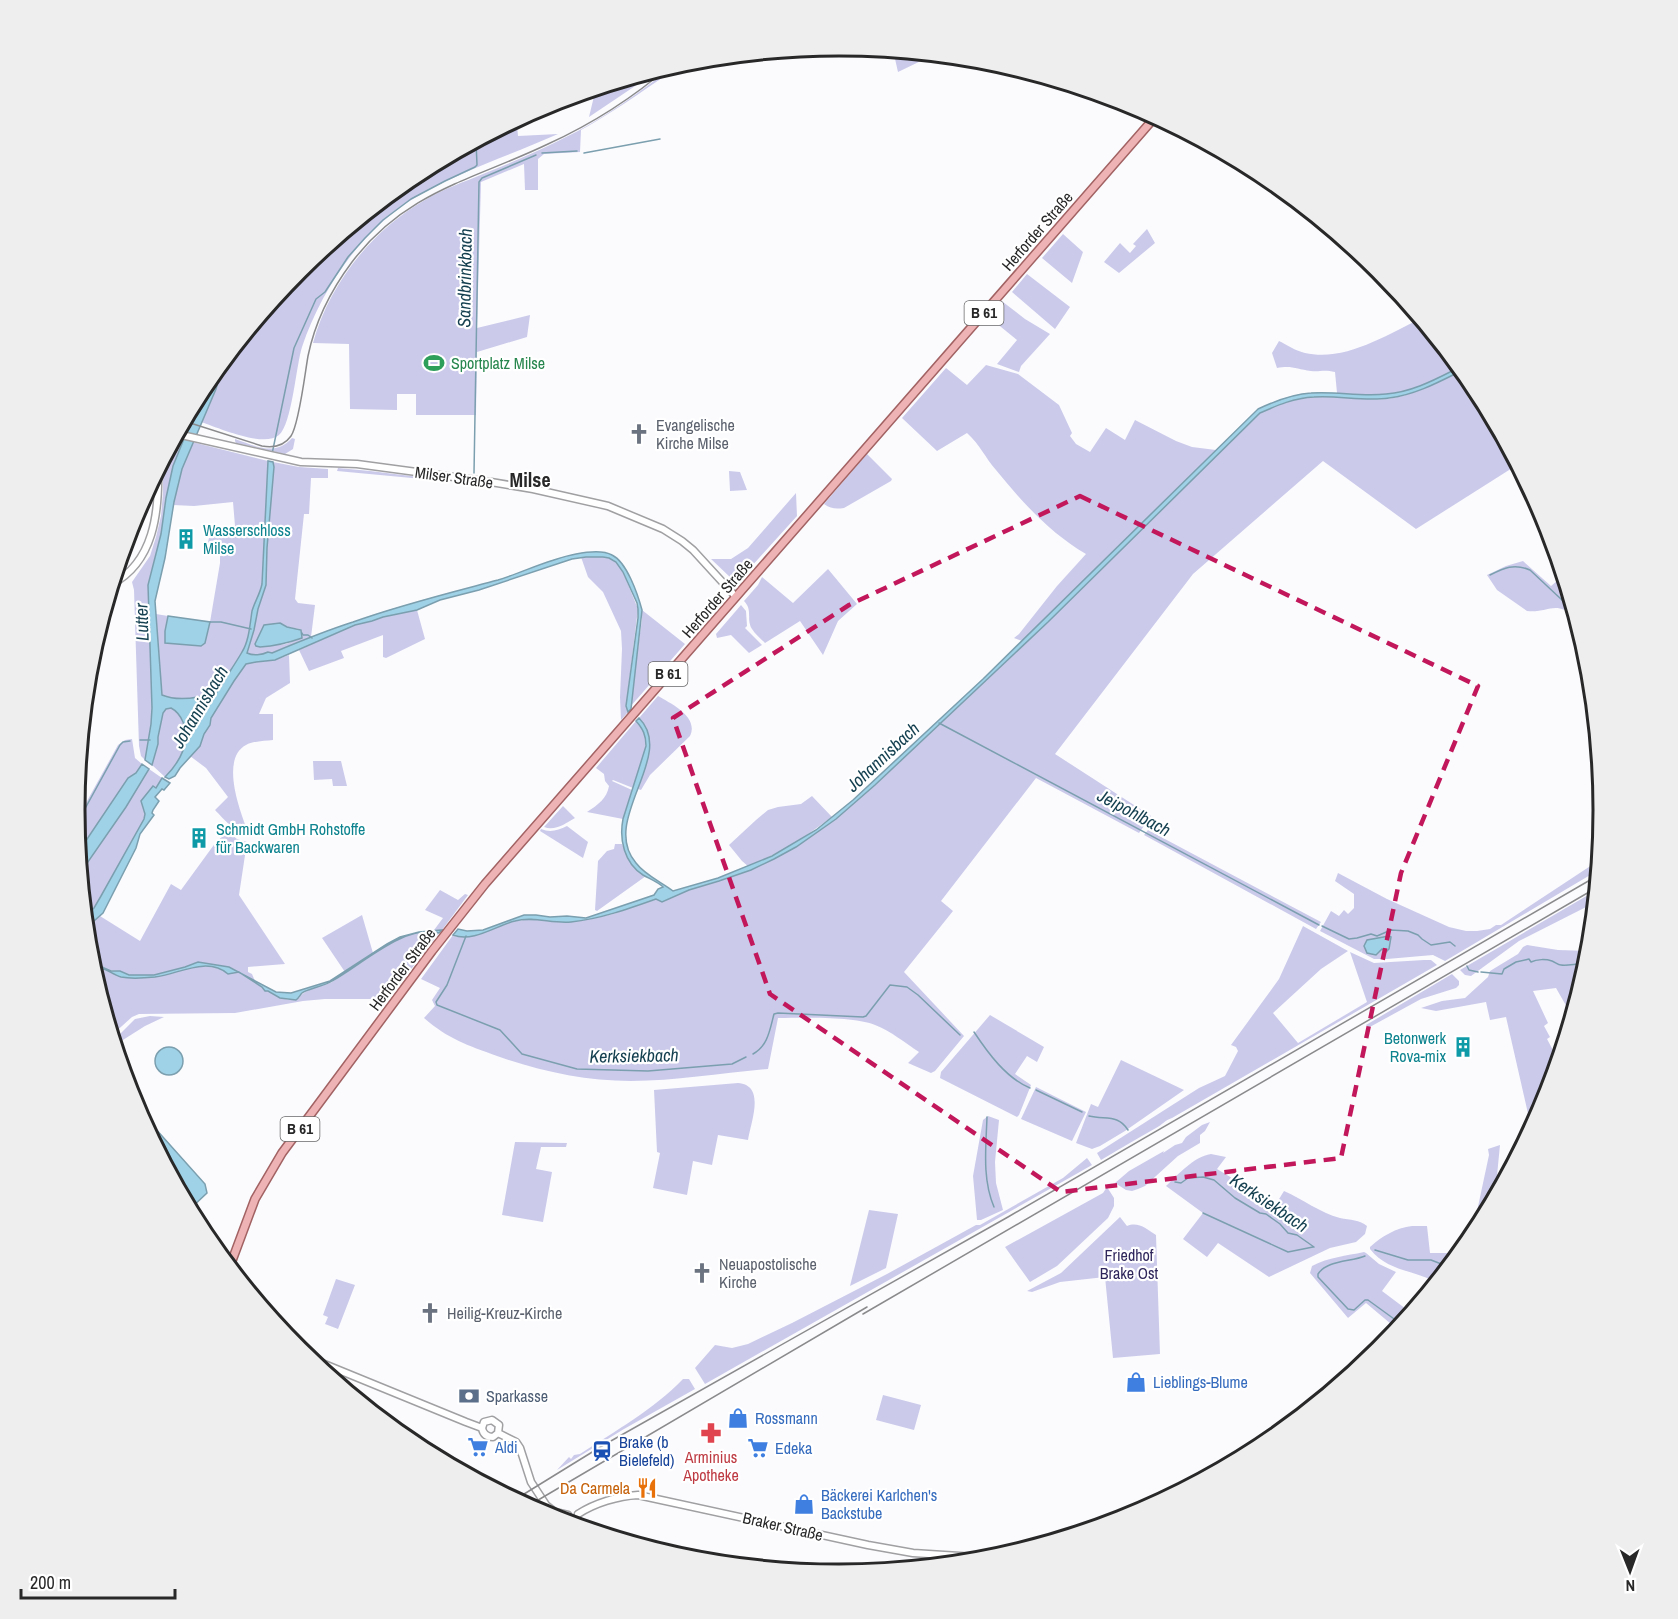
<svg xmlns="http://www.w3.org/2000/svg" width="1678" height="1619" viewBox="0 0 1678 1619" font-family="'Archivo Narrow',sans-serif">
<rect width="100%" height="100%" fill="#fbfbfe"/>
<path fill="#cbcaeb" fill-rule="evenodd" d="M893,50L925,53V59L898,72Z
M676,64V69L671,70V72C641,92 612,113 581,130L580,152L544,154L538,159V190H525L524,164L481,182L477,328L530,315L527,337L477,352L476,415H416V394H397V410L350,409L349,344L313,343C329,284 372,230 425,200C443,189 464,182 483,174C510,163 537,152 562,139C604,119 640,92 676,64Z
M637,76L638,79L647,78L589,117L596,88Z
M517,125L518,136L558,134C511,155 460,171 416,197C362,229 322,288 302,347C296,366 292,424 279,435C264,448 219,428 201,422L216,389L224,360L299,269L415,174L504,126Z
M1147,229L1155,243L1119,273L1104,262L1120,243L1130,253L1136,246L1133,244Z
M1063,234L1083,252L1072,283L1042,258Z
M1027,274L1070,307L1055,329L1012,292Z
M1003,302L1025,319L1050,334L1021,366L1019,372L997,364L1017,340L990,318Z
M1420,319L1441,344L1454,370C1442,376 1431,382 1419,387C1393,397 1365,396 1337,393L1335,372C1323,369 1321,372 1311,371C1297,369 1291,365 1277,368L1272,353L1279,341C1287,345 1296,351 1305,353C1345,362 1386,335 1420,319Z
M986,365L1018,374L1059,405L1072,433L1070,436L1076,444L1090,452L1106,428L1125,440L1135,420L1176,441L1192,447L1216,450L1022,641L1014,638L1019,634L1057,586L1086,554C1050,533 1022,502 996,470C984,456 981,446 967,433L937,451L902,418L946,368L967,385Z
M1463,370L1475,385L1492,418L1472,396L1459,372Z
M1456,374L1469,399L1503,438L1517,465L1416,529L1323,461L1193,574L1055,754L1151,816L1139,833L1036,778L941,901L953,911L904,972L964,1036L935,1071L931,1073L908,1063L919,1052C905,1043 891,1031 875,1025C852,1016 804,1018 778,1018L768,1069C722,1073 676,1081 631,1081C585,1081 539,1071 497,1056C467,1045 448,1039 424,1018L435,1006L432,1000L440,988L421,979L453,935L457,937L465,936L483,933L514,921L524,920L537,919L551,921L586,920L613,914L657,899H668L689,890L719,881L751,870L796,847L836,819L875,785L1048,622L1260,413C1277,405 1294,398 1313,397C1337,395 1362,401 1387,399C1411,396 1434,384 1456,374Z
M292,438L295,439L293,449L285,454L236,443L235,441V439C256,446 275,457 292,438Z
M178,439L183,441L173,466L161,534L148,585L152,708L151,724L145,760L141,756L139,746L134,590L132,582L150,556L156,537L161,516L163,493V460L174,440Z
M192,442L268,461L262,584C260,594 255,601 252,611C250,624 249,641 242,652C234,666 225,678 217,692C199,698 179,702 162,695L156,614L168,616L165,631L201,646L203,645L210,622L220,563V554L206,551L211,529L235,526L233,502L194,506L173,505L182,469Z
M867,454L892,479L891,481L844,508C836,509 831,509 824,504Z
M273,462L299,467L328,469V478H311L309,514H304L295,599L298,603L315,605L311,637L271,653L268,652C262,656 253,656 247,654L254,630L258,609L266,585L267,548L274,467ZM267,624H283L287,627L299,629L302,631L296,640L286,644L258,647C259,639 259,630 267,624Z
M338,468L370,471L444,480V481L337,471Z
M729,471L740,472L747,490L730,491Z
M796,493L797,516L741,578L736,580L732,579L711,559H731L748,548Z
M581,557H603L609,558L616,562L623,572L638,609L626,706L628,712L621,720L620,697L622,649L621,631L603,592L588,577Z
M1523,561L1551,586L1563,576L1575,616C1554,600 1549,613 1527,611L1497,590L1487,575L1506,566Z
M828,569L857,604L838,621L823,655L800,621L765,643C761,639 755,634 752,629C746,619 753,610 744,601L758,585L762,577L793,603Z
M741,605L746,611L747,626L745,628L762,645L749,653L731,635L717,638L716,634Z
M417,610L425,639L386,658L383,657V635L341,651L344,658L309,671L299,650L355,625L372,621L383,617Z
M642,610L685,644L630,707L642,619Z
M289,655L290,683L266,698L259,714H273V740C265,741 253,741 246,745C220,759 240,811 248,832C233,832 225,820 215,810L228,797L206,768L190,756C199,749 199,742 204,733C207,727 210,725 211,718L234,681L246,664L256,662L275,660Z
M658,696C672,704 699,717 690,736L650,775L641,790L638,789C645,765 659,738 639,718Z
M171,708C177,711 180,715 183,721C191,742 180,762 165,777L152,765L158,744V737L163,713L166,709Z
M636,721C638,724 641,726 643,729C652,743 638,773 633,788L613,780L612,781L632,790L623,819L587,812C598,805 607,798 609,786L605,781L604,774L596,768Z
M132,739L135,758L142,764L136,773L128,778L79,851L76,821L118,745L125,740Z
M313,761H341L347,786H333L332,779L314,780Z
M149,769L162,778L156,788L142,805L145,814L144,819L102,896L94,908L85,916L81,872L126,807Z
M812,796L832,817L794,844L749,867L742,861L729,845L756,820L768,810L778,807L801,804Z
M563,806L575,818C565,824 555,831 544,827Z
M567,826L588,842L583,858L540,831L541,829C551,833 558,830 567,826Z
M1148,830L1321,922L1316,929L1144,835Z
M228,832L237,839L247,842L239,895L285,964L248,967V972L252,974L255,981L240,973L280,998L290,1000L299,998C305,988 322,987 332,982C360,966 405,923 439,933L388,999H325L303,1001L235,1013L139,1014L132,1017L112,1035L92,968L99,971L104,969L96,962L92,952L88,951L86,928L100,916L140,941L171,884L181,890L216,842ZM198,962L229,967L239,972L228,974L223,970L207,965L185,969L154,977L119,976L106,970L120,971L129,975L137,976L154,975L185,967Z
M615,844H622L632,865L646,876L597,911L595,910L598,861L607,851L614,849Z
M1598,861L1597,871L1445,961L1433,955L1387,959H1374L1320,931L1331,911L1339,916L1344,910L1348,914L1354,908V894L1335,881L1338,873L1387,899L1449,927L1466,931H1477L1490,929L1496,925H1501Z
M440,890L458,900L465,894L468,895L442,930H434L443,918L425,910Z
M1595,891L1594,903L1519,941L1471,976L1465,975L1460,970Z
M362,915L373,953L345,972L322,938Z
M1303,926L1348,951L1321,969L1273,1013L1298,1043L1367,1002L1350,952L1374,963L1424,960H1431L1437,965L1172,1118C1165,1120 1162,1125 1156,1128C1137,1139 1119,1149 1101,1160L1097,1153L1199,1088L1225,1076L1238,1051L1236,1047L1231,1045L1279,979Z
M1527,945L1558,950L1589,951V959L1572,1016L1556,988L1533,991L1548,1023L1544,1026L1550,1037L1547,1039L1555,1054L1561,1051L1545,1102L1539,1113L1529,1118L1506,1017L1490,1020L1486,1002L1436,1011L1421,1008L1442,1001L1465,998L1488,977L1490,971L1518,954L1523,947Z
M1452,974L1459,981V985L1456,988L1421,999L1368,1028L1366,1025Z
M990,1015L1044,1047L1037,1062L1027,1056L1015,1074L1031,1085L1019,1115L1017,1117L940,1078L941,1072Z
M150,1016L164,1017L145,1026L115,1045L114,1040L135,1019Z
M1121,1060L1184,1090L1125,1131L1100,1146L1092,1149L1076,1143L1091,1104L1098,1107Z
M738,1083C766,1085 751,1122 748,1140L718,1135L712,1165L693,1161L687,1195L653,1188L660,1153L657,1152L654,1090Z
M1036,1087L1086,1112L1072,1141L1021,1119Z
M988,1116L999,1120L995,1162L996,1183L1003,1210L981,1220H977L973,1176L983,1120Z
M1210,1122L1205,1131L1200,1135V1143L1178,1156L1145,1186L1138,1189L1132,1191L1126,1190L1115,1183L1129,1171L1164,1151L1163,1153L1175,1145L1182,1143L1186,1137L1202,1125Z
M515,1142L567,1143L566,1147H541L536,1169L552,1172L543,1222L502,1215Z
M1500,1145L1495,1196L1484,1216H1476L1489,1155L1488,1149Z
M1211,1154L1226,1157L1217,1169L1247,1187L1255,1198L1271,1212L1284,1191C1303,1199 1320,1213 1340,1218C1350,1220 1360,1220 1367,1226L1365,1234L1356,1242L1330,1248L1269,1277L1218,1243L1207,1257L1183,1239L1203,1213L1166,1186C1179,1174 1193,1157 1211,1154Z
M1087,1158L1092,1165L1078,1173L705,1384L695,1368L715,1345L732,1348L748,1344L792,1323L887,1274L976,1225H980L1063,1178Z
M1107,1187L1114,1198V1206L1108,1218L1057,1266L1030,1282L1005,1247L1103,1193Z
M869,1210L898,1214L886,1268L850,1286Z
M1120,1217L1127,1226C1138,1221 1147,1229 1156,1235L1160,1354L1113,1358L1105,1277L1060,1282L1032,1292L1027,1291L1061,1273Z
M1412,1226H1427L1430,1253H1459L1436,1282C1413,1270 1387,1271 1370,1249V1247C1382,1236 1396,1228 1412,1226Z
M1364,1252L1366,1253L1379,1264L1396,1272L1382,1291L1410,1312L1397,1329L1366,1303L1348,1318L1310,1273L1312,1266C1329,1257 1346,1256 1364,1252Z
M336,1279L355,1285L338,1329L325,1324L328,1317L323,1315Z
M683,1379H689L695,1389L624,1429L557,1470L569,1457L571,1459L574,1455L580,1454C615,1431 653,1410 683,1379Z
M883,1395L921,1405L914,1430L876,1420Z"/>
<path fill="#9fd2e7" stroke="#7b9fae" stroke-width="1.5" d="M224,360L216,389L182,469L174,502L165,558L155,601L162,695C179,702 199,698 217,692C225,678 234,666 242,652C249,641 250,624 252,611C255,601 260,594 262,584L268,461L273,462L274,467L267,548L266,585L258,609L254,630L247,653C253,656 262,655 268,652L272,653C298,642 325,631 353,622C400,605 449,593 498,580C524,572 549,559 576,554C586,552 603,550 612,555C627,562 638,595 642,610L631,709L628,712L626,706L638,618V609L637,603L623,572L616,562L609,558L603,557H586L572,559L479,590L440,600L417,610L383,617L372,621L355,625L275,660L256,662L246,664L234,681L211,718L210,725L204,734L200,746L180,768L175,776L169,779L165,777C180,762 191,742 183,722C180,715 177,711 171,708L166,709L163,713L158,737V744L152,765L145,760L151,724L152,708L148,585L161,534L166,498L173,466L192,419L210,377Z
M1460,367L1463,370C1439,382 1415,395 1389,398C1364,402 1339,395 1314,397C1294,398 1278,405 1260,413L1048,622L875,785L836,819L796,847L774,859L751,870L719,881L689,890L662,902L656,899C628,909 600,919 571,922C552,924 534,916 515,921C497,925 473,943 453,935L458,929L467,931L483,930L524,915H536L550,917L567,916L586,918L654,895L658,889L663,887C658,882 650,879 643,875C624,863 619,839 623,819L646,746C646,735 643,729 636,721L639,718C677,756 599,820 636,863C645,875 661,882 673,891L718,878L772,856L816,830L853,800L983,679L1258,409C1275,401 1292,394 1311,393C1336,391 1361,397 1386,394C1413,392 1436,379 1460,367Z
M168,616L210,622L205,643L201,646L165,643V631Z
M280,623L287,627L301,630L302,638C288,643 275,646 260,647L256,646L255,644L264,625Z
M142,764L149,769L126,807L81,872L79,851L128,778L136,773Z
M162,778L170,783L164,790L162,789L155,797L159,801L153,810L152,813L154,815L140,834L136,848L103,913L86,928L85,916L94,908L101,896L144,819L145,814L141,801L153,786L156,788Z
M442,930L439,933C405,923 360,966 332,981C325,986 307,989 302,993C300,995 299,998 296,1000L280,998L268,991H265L262,987L239,972L228,974C207,956 179,974 155,977C145,978 131,979 121,977C115,975 109,971 104,969L99,971L92,968L88,951L92,952L96,962L104,968L111,971H120L129,975H154L185,967L198,962L229,967L276,992L291,993L330,981L387,944L400,937L419,932Z
M1389,936L1391,937L1389,949L1386,952L1382,949L1376,955L1367,953L1364,946L1367,940Z
M155 1061a14 14 0 1 1 28 0a14 14 0 1 1-28 0Z
M140,1116L145,1117L205,1184L207,1193L192,1207L188,1205Z"/>
<g fill="none" stroke-linecap="round" stroke-linejoin="round">
<path stroke="#7b9fae" stroke-width="1.5" d="M542,153L577,151
M584,153L660,139
M192,407L195,414
M272,454L294,348L316,299L325,292L348,257L365,238L383,220L411,199L445,181L475,167L477,165L476,141
M474,473L479,182L482,178L536,155
M1490,575C1504,568 1514,563 1530,570L1562,600L1573,607
M210,622H221L251,629
M302,633L303,635H308L312,638
M939,723L1319,925
M140,740H150
M76,825L120,745L123,742L130,741
M1322,926L1349,939L1357,938L1371,934L1377,936L1391,930L1408,931L1418,935L1422,939L1431,945L1450,942L1455,946
M466,936L447,985L436,1002L437,1005L500,1030L522,1054L577,1069L648,1071L732,1064L746,1057
M1467,966L1469,970L1478,972
M1481,972L1502,974L1504,969L1516,962L1529,959L1531,962C1537,959 1546,959 1552,961C1555,962 1558,965 1561,965C1569,966 1578,963 1587,964
M974,1032C988,1053 1006,1078 1030,1088
M753,1054C768,1046 770,1029 774,1014L778,1013L863,1017L866,1016L890,985L907,987L918,995L960,1035
M1036,1090L1082,1112
M1089,1116C1106,1120 1118,1114 1128,1130
M987,1117C986,1147 982,1179 994,1207
M1175,1182L1181,1183L1188,1178L1203,1177L1214,1180L1235,1198L1260,1213L1266,1214L1280,1224L1288,1233L1297,1235L1314,1247
M1203,1213L1288,1252L1313,1247
M1375,1250L1408,1260H1431L1444,1265L1451,1263
M1365,1256C1351,1262 1327,1260 1318,1274V1277L1348,1309L1354,1310L1365,1300H1368L1401,1324"/>
<g stroke="#a0a0a3" stroke-width="9">
<path id="secondary" d="M177,434L301,462L357,464L491,482L533,489L608,506L663,529L682,541L693,550L736,597
M112,584C154,562 159,512 158,470
M307,1357L466,1422L482,1428
M482,1428L484,1422L492,1420L499,1425L498,1433
M482,1428C483,1434 487,1437 493,1437L498,1433
M498,1433L516,1442L520,1448L531,1482L546,1505L555,1512L568,1515
M578,1514C595,1503 618,1496 638,1495L868,1545L913,1553L991,1558
M568,1515L570,1521L575,1523"/>
</g>
<g stroke="#a26263" stroke-width="10">
<path id="primary" d="M230,1266L255,1199L282,1153L432,951L485,884L1156,116"/>
</g>
<use href="#secondary" stroke="#fff" stroke-width="6"/>
<use href="#primary" stroke="#eeb3b4" stroke-width="7"/>
<path stroke="#8a8a8c" stroke-width="1.5" d="M184,421L262,446C273,448 284,446 291,436C299,425 305,373 308,356C315,322 331,290 352,262C406,191 473,180 548,144C592,124 634,97 671,65"/>
<path stroke="#8a8a8c" stroke-width="1.5" d="M863,1314L1596,888
M516,1499L602,1446L1008,1217L1597,876
M528,1506L867,1307"/>
</g>
<path fill="none" stroke="#c2185b" stroke-width="4.5" stroke-dasharray="12 8" stroke-linejoin="round" d="M1080,496L1478,686L1401,873L1341,1158L1061,1192L770,994L673,718L849,605Z"/>
<defs>
<g id="stadium-bare" transform="scale(1.62)"><path d="M0-5a6.5 5 0 1 0 0 10a6.5 5 0 1 0 0-10ZM-3.5-1.8h7v3.6h-7Z" fill="#2e9e5b" stroke="#fff" stroke-width="2.5" paint-order="stroke"/></g>
<g id="church-bare" transform="scale(1.62)"><path d="M-1.2-6h2.4v3.5h3.3v2.4h-3.3V6h-2.4V-.1h-3.3v-2.4h3.3Z" fill="#6b7280" stroke="#fff" stroke-width="2.5" paint-order="stroke"/></g>
<g id="building-bare" transform="scale(1.62)"><path d="M-4-6H4V6H1V3H-1V6H-4ZM-2.5-4.3h1.7v1.8h-1.7ZM.8-4.3h1.7v1.8H.8ZM-2.5-1h1.7V.8h-1.7ZM.8-1h1.7V.8H.8Z" fill="#0f9aa8" stroke="#fff" stroke-width="2.5" paint-order="stroke"/></g>
<g id="shop-bare" transform="scale(1.62)"><path d="M-5-2.5h2.3a2.7 3.5 0 0 1 5.4 0H5L5.5 6h-11ZM-1.5-2.5h3a1.5 2.3 0 0 0-3 0Z" fill="#3f7fe0" stroke="#fff" stroke-width="2.5" paint-order="stroke"/></g>
<g id="bank-bare" transform="scale(1.62)"><path d="M-6-4H6V4H-6ZM0-2.3a2.3 2.3 0 1 0 0 4.6a2.3 2.3 0 1 0 0-4.6Z" fill="#5c6f8a" stroke="#fff" stroke-width="2.5" paint-order="stroke"/></g>
<g id="pharmacy-bare" transform="scale(1.62)"><path d="M-2-6h4v4h4v4h-4v4h-4v-4h-4v-4h4Z" fill="#e0444e" stroke="#fff" stroke-width="2.5" paint-order="stroke"/></g>
<g id="supermarket-bare" transform="scale(1.62)"><path d="M-6-5.5h2.5l.6 2H6L4.5 2H-2.5L-4.4-4H-6ZM-1.5 3.2a1.3 1.3 0 1 0 .1 0ZM3 3.2a1.3 1.3 0 1 0 .1 0Z" fill="#3f7fe0" stroke="#fff" stroke-width="2.5" paint-order="stroke"/></g>
<g id="station-bare" transform="scale(1.62)"><path d="M-3-6H3Q5-6 5-4V2Q5 4 3 4L4.5 6H3L1.5 4h-3L-3 6H-4.5L-3 4Q-5 4-5 2V-4Q-5-6-3-6ZM-3.5-4v3h7v-3ZM-3.5 1v1.5H-2V1ZM2 1v1.5H3.5V1Z" fill="#1a4fb4" stroke="#fff" stroke-width="2.5" paint-order="stroke"/></g>
<g id="restaurant-bare" transform="scale(1.62)"><path d="M-5-6h1v4h1v-4h1v4h1v-4h1v5L-1.5 .5V6h-2V.5L-5-1ZM5-6V6H3V1.5H1.5Q1.5-4 5-6Z" fill="#e8710a" stroke="#fff" stroke-width="2.5" paint-order="stroke"/></g>
</defs>
<g fill-rule="evenodd">
<use href="#stadium-bare" x="434" y="363"/>
<use href="#church-bare" x="639" y="434"/>
<use href="#building-bare" x="186" y="539"/>
<use href="#building-bare" x="199" y="838"/>
<use href="#building-bare" x="1463" y="1047"/>
<use href="#church-bare" x="702" y="1273"/>
<use href="#church-bare" x="430" y="1313"/>
<use href="#shop-bare" x="1136" y="1382"/>
<use href="#bank-bare" x="469" y="1396"/>
<use href="#shop-bare" x="738" y="1418"/>
<use href="#pharmacy-bare" x="711" y="1433"/>
<use href="#supermarket-bare" x="478" y="1447"/>
<use href="#supermarket-bare" x="758" y="1448"/>
<use href="#station-bare" x="602" y="1451"/>
<use href="#restaurant-bare" x="647" y="1488"/>
<use href="#shop-bare" x="804" y="1504"/>
</g>
<g text-anchor="middle" stroke-width="4.5" stroke-linejoin="round" paint-order="stroke">
<g fill="#fff" stroke="#686869" stroke-width="1.5">
<rect x="964.5" y="301" width="39" height="24" rx="4.5"/>
<rect x="648.5" y="662" width="39" height="24" rx="4.5"/>
<rect x="280.5" y="1117" width="39" height="24" rx="4.5"/>
</g>
<g font-size="15" font-weight="bold" fill="#282829">
<text x="984" y="318">B 61</text>
<text x="668" y="679">B 61</text>
<text x="300" y="1134">B 61</text>
</g>
<g font-size="16" fill="#282829" stroke="#fff">
<text transform="translate(1037 231) rotate(-49)" y="6">Herforder Straße</text>
<text transform="translate(454 477) rotate(8)" y="6">Milser Straße</text>
<text transform="translate(717 598) rotate(-49)" y="6">Herforder Straße</text>
<text transform="translate(402 969) rotate(-53)" y="6">Herforder Straße</text>
<text transform="translate(783 1526) rotate(13)" y="6">Braker Straße</text>
</g>
<g font-size="16" fill="#27864d" stroke="#fff" text-anchor="start">
<text x="451" y="369">Sportplatz Milse</text>
</g>
<g font-size="16" fill="#5b616d" stroke="#fff" text-anchor="start">
<text x="656" y="431">Evangelische<tspan x="656" dy="18">Kirche Milse</tspan></text>
<text x="719" y="1270">Neuapostolische<tspan x="719" dy="18">Kirche</tspan></text>
<text x="447" y="1319">Heilig-Kreuz-Kirche</text>
</g>
<g font-size="16" fill="#0d838f" stroke="#fff" text-anchor="start">
<text x="203" y="536">Wasserschloss<tspan x="203" dy="18">Milse</tspan></text>
<text x="216" y="835">Schmidt GmbH Rohstoffe<tspan x="216" dy="18">für Backwaren</tspan></text>
<text x="1446" y="1044" text-anchor="end">Betonwerk<tspan x="1446" dy="18">Rova-mix</tspan></text>
</g>
<g font-size="16" fill="#2f275c" stroke="#fff">
<text x="1129" y="1261">Friedhof<tspan x="1129" dy="18">Brake Ost</tspan></text>
</g>
<g font-size="16" fill="#366cbe" stroke="#fff" text-anchor="start">
<text x="1153" y="1388">Lieblings-Blume</text>
<text x="755" y="1424">Rossmann</text>
<text x="495" y="1453">Aldi</text>
<text x="775" y="1454">Edeka</text>
<text x="821" y="1501">Bäckerei Karlchen's<tspan x="821" dy="18">Backstube</tspan></text>
</g>
<g font-size="16" fill="#4e5e75" stroke="#fff" text-anchor="start">
<text x="486" y="1402">Sparkasse</text>
</g>
<g font-size="16" fill="#164399" stroke="#fff" text-anchor="start">
<text x="619" y="1448">Brake (b<tspan x="619" dy="18">Bielefeld)</tspan></text>
</g>
<g font-size="16" fill="#be3a42" stroke="#fff">
<text x="711" y="1463">Arminius<tspan x="711" dy="18">Apotheke</tspan></text>
</g>
<g font-size="16" fill="#c56008" stroke="#fff" text-anchor="end">
<text x="630" y="1494">Da Carmela</text>
</g>
<g font-size="18" font-style="italic" fill="#133f4f" stroke="#fff">
<text transform="translate(465 278) rotate(-89)" y="6">Sandbrinkbach</text>
<text transform="translate(142 622) rotate(-92)" y="6">Lutter</text>
<text transform="translate(200 707) rotate(-59)" y="6">Johannisbach</text>
<text transform="translate(883 757) rotate(-43)" y="6">Johannisbach</text>
<text transform="translate(1134 813) rotate(28)" y="6">Jeipohlbach</text>
<text transform="translate(634 1056) rotate(-1)" y="6">Kerksiekbach</text>
<text transform="translate(1269 1203) rotate(34)" y="6">Kerksiekbach</text>
</g>
<g font-size="20" font-weight="bold" fill="#282829" stroke="#fff">
<text x="530" y="487">Milse</text>
</g>
</g>
<path d="M0 0H1678V1619H0ZM85 810a754 754 0 1 1 1508 0a754 754 0 1 1-1508 0Z" fill="#eee" fill-rule="evenodd"/>
<path fill="none" stroke="#282829" stroke-width="3" d="M85 810a754 754 0 1 1 1508 0a754 754 0 1 1-1508 0Z"/>
<g transform="translate(1630 1571) rotate(179)" stroke="#ffffff" stroke-width="4.5" paint-order="stroke">
<path d="M0-4.5L10 22L0 15L-10 22Z" fill="#282829"/>
<text y="-9" font-size="16" font-weight="bold" text-anchor="middle" fill="#282829">N</text>
</g>
<path d="M21 1589v9h154v-9" fill="none" stroke="#282829" stroke-width="3"/>
<text x="30" y="1589" font-size="18" fill="#282829" stroke="#ffffff" stroke-width="4.5" paint-order="stroke">200 m</text>
</svg>
